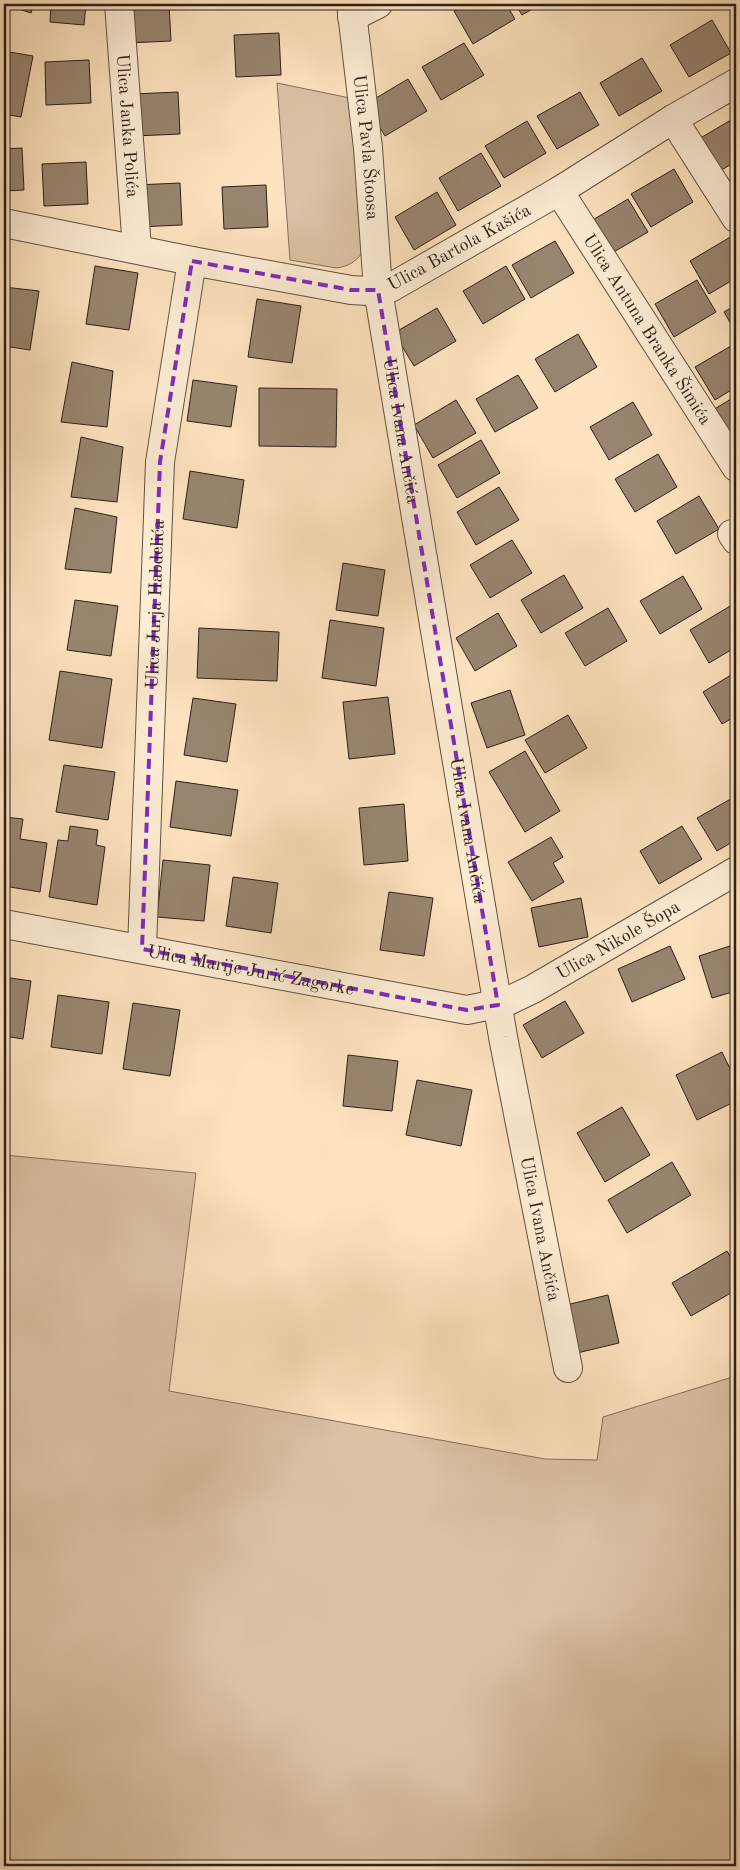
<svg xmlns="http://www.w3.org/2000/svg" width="740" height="1870" viewBox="0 0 740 1870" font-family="'Old Standard TT',serif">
<rect width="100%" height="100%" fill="#fde3bf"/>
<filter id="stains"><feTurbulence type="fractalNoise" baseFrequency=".004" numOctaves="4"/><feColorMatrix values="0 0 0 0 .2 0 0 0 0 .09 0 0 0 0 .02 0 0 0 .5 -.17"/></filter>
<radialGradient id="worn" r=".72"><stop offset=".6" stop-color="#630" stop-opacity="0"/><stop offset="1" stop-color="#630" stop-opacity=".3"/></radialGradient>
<path fill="#dac2a3" stroke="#84705e" d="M277,83L350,98L364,248C360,260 348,267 336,268L290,260Z
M4,1155L196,1173L169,1391L545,1459L597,1460L603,1417L736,1376V1866H4Z"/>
<path fill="#99856f" stroke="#2d1f19" d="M4,4H34L31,13Z
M51,4H86L84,25L50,22Z
M125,4H169L171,41L127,43Z
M234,4H272L234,6Z
M466,4H506L515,19L473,44L454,11Z
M515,4H541L522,15Z
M712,20L731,53L689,77L670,45Z
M279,33L281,75L236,77L234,35Z
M464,43L484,75L441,100L422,67Z
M4,51L33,56L21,117L4,114Z
M642,58L662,91L619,116L600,83Z
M89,60L91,103L46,105L45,62Z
M408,79L427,111L385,136L366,104Z
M178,92L180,134L135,136L133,94Z
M580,92L599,125L557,149L537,116Z
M736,117V161L717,173L697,140Z
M527,121L546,153L504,178L485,146Z
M22,148L24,190L4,191V149Z
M481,153L501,186L458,211L439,178Z
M86,162L88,204L44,206L42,164Z
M674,169L693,202L651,227L631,194Z
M180,183L182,225L138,227L136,185Z
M266,185L268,227L224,229L222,187Z
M437,192L456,225L414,250L395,217Z
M628,199L648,232L605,257L586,224Z
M732,236L736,243V278L709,294L690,261Z
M555,241L574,273L531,298L512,265Z
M95,266L138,273L129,330L86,324Z
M506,266L525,299L483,324L463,291Z
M697,280L716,312L674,337L655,304Z
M4,287L39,291L30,350L4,346Z
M257,299L301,306L292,363L248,357Z
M736,305V333L724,312Z
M437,308L456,341L414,366L394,333Z
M578,334L597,367L555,392L535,359Z
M736,343V387L715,400L695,367Z
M72,362L113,371L107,427L61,422Z
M518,375L538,408L495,432L476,399Z
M193,380L237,386L231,427L187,421Z
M259,388L337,389L336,447L259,446Z
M736,396V440L727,446L708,413Z
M456,400L476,433L433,458L414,425Z
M633,402L652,435L609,460L590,427Z
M81,437L123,447L117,502L71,497Z
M481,440L500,473L457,498L438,465Z
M658,454L677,487L635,512L615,479Z
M190,471L244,480L237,528L183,519Z
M499,487L519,520L476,545L457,512Z
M699,496L719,529L676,554L657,521Z
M75,508L117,517L111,573L65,569Z
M512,540L532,573L490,598L470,565Z
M343,563L385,570L378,616L336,610Z
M564,575L583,608L541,633L521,600Z
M683,576L702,609L660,634L640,601Z
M75,600L118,606L111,656L67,650Z
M732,605L736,612V647L709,663L690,630Z
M608,608L627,641L585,666L565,633Z
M498,613L517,646L475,671L456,638Z
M330,620L384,628L376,686L322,678Z
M199,628L279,632L277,681L197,678Z
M60,671L112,679L102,748L49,740Z
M736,672V716L722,724L703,692Z
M510,690L525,735L487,748L471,703Z
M388,697L395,754L349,759L343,702Z
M193,698L236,704L227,762L184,755Z
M568,715L587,748L545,773L525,740Z
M525,751L560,811L525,832L489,772Z
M64,765L115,772L108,820L56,812Z
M176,781L238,790L231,836L170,827Z
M736,796V840L717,851L697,818Z
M404,804L408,861L364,865L359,808Z
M4,817L23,819L20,839L47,843L40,892L4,886Z
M70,826L98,830L96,845L105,847L97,905L49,897L58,840L68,841Z
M682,826L702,859L659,884L640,851Z
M551,837L563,857L553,863L564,882L532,901L508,862Z
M163,860L210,865L204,921L157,917Z
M233,877L278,883L271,933L226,926Z
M389,892L433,898L424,956L380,950Z
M581,898L588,937L539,947L531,908Z
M736,944V991L712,998L699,956Z
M670,946L685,979L632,1002L618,969Z
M4,977L31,981L23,1039L4,1036Z
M58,995L109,1002L102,1054L51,1047Z
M565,1001L584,1033L542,1058L523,1025Z
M133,1003L180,1010L170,1076L123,1069Z
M722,1052L736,1081V1101L697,1120L676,1075Z
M348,1055L398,1061L392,1111L343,1106Z
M417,1080L472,1090L461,1146L406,1135Z
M622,1107L650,1155L605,1182L577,1133Z
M672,1162L691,1195L627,1233L608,1200Z
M727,1251L736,1267V1290L691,1316L672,1283Z
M608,1295L619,1343L573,1354L562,1306Z"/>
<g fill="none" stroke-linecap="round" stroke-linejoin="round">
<g stroke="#615042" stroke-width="30">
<g id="minor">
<path id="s1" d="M119,4L137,249"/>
<path id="s2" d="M351,4L368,148L378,290L503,1037L568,1368"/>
<path d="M352,17L378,4"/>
<path d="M673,119L736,218"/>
<path id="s3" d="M559,191L736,467"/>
<path d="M4,223L192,261L351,290L368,291L390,288L559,191L673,119L736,83"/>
<path d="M732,534L736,540"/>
<path id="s4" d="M4,924L467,1010L506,1002L533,989L736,871"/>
<path id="s5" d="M142,949L160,462L192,261"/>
</g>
</g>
<use href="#minor" stroke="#feedd5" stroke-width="28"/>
</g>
<path fill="none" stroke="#7b2cbf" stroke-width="4" stroke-dasharray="10 6" stroke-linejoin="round" d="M192,261L351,290H378L498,1005L467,1010L142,949L160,462Z"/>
<g text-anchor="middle" stroke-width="5" stroke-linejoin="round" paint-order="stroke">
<g font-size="18" fill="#2d1f19" stroke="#feedd5">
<text dy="6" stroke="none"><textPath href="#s1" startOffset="122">Ulica Janka Polića</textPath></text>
<text dy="6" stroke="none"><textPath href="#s2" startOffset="144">Ulica Pavla Štoosa</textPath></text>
<text transform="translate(459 247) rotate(-29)" y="6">Ulica Bartola Kašića</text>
<text dy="6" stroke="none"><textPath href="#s3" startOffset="164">Ulica Antuna Branka Šimića</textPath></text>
<text dy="6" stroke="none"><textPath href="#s2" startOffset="430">Ulica Ivana Ančića</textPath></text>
<text dy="6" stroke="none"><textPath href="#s5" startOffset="345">Ulica Jurja Habdelića</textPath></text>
<text dy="6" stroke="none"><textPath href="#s2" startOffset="835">Ulica Ivana Ančića</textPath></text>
<text dy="6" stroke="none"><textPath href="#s4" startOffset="639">Ulica Nikole Šopa</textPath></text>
<text dy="6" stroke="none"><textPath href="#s4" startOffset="251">Ulica Marije Jurić Zagorke</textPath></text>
<text dy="6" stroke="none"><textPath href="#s2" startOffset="1240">Ulica Ivana Ančića</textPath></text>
</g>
</g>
<rect width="740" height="1870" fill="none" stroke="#fde3bf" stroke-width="20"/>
<rect x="5" y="5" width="730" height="1860" fill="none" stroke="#2d1f19" stroke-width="2.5"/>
<rect x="10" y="10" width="720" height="1850" fill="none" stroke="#2d1f19"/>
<rect width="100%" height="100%" filter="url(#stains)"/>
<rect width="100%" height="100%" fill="url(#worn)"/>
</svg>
